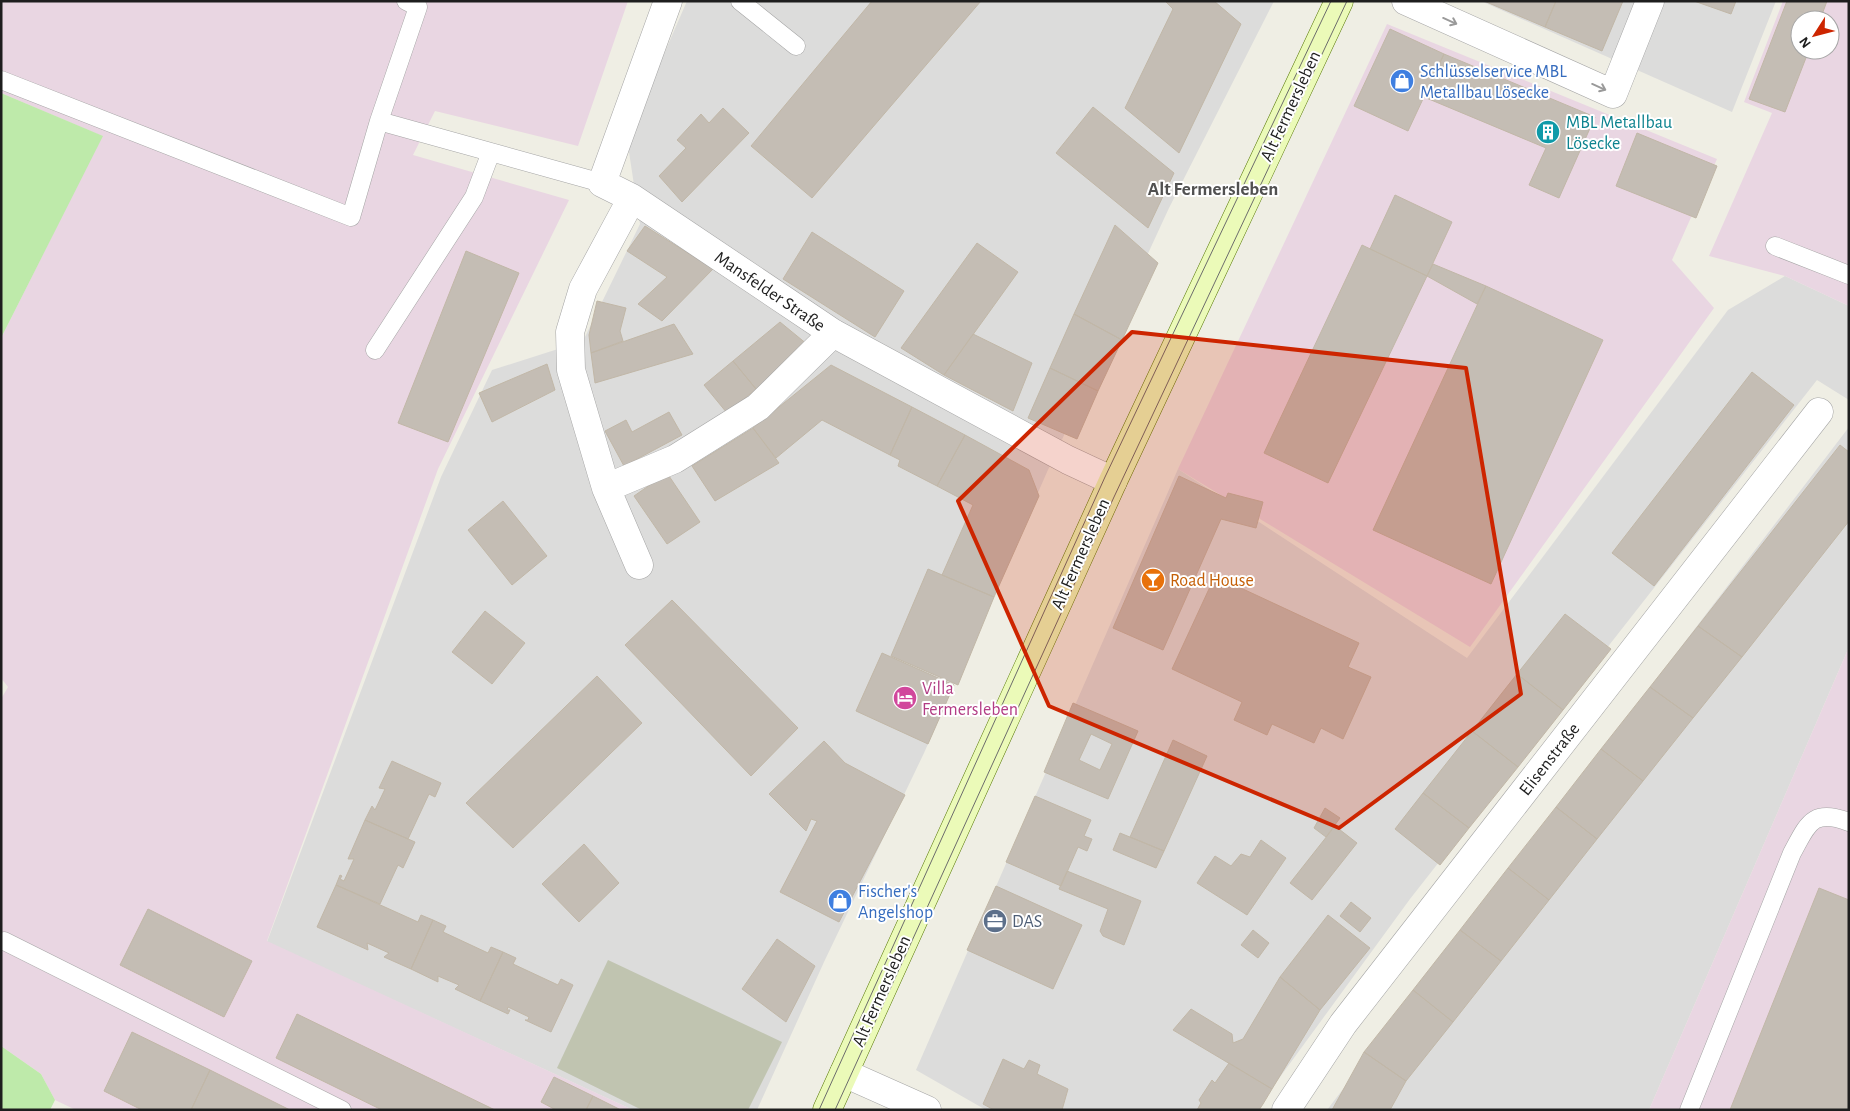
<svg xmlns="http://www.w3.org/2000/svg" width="1850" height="1111" viewBox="0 0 1850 1111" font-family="'Alegreya Sans',sans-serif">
<rect width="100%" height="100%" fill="#efeee4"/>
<path fill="#dcdcdb" d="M687,1H1274L1169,208L1047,472L924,753L824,962L757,1110H633L267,942L441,477L492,370L583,341L640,224L627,139Z
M1481,1H1776L1732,112Z
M1785,276L1849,306V400L1817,380L1410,899L1256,1110H986L916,1070L1178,469L1467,658L1728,310Z
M1849,427V647L1649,1110H1327Z"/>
<path fill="#e9d6e2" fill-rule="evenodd" d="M1,1H628L578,146L435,111L413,155L569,200L438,469L267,941L633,1110H76L55,1100L41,1074L1,1046V699L8,687L1,678V338L102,136L1,93Z
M1783,1H1849V306L1785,276L1709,256L1772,113L1744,102ZM1800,20H1830V50H1800Z
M1387,24L1717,159L1672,260L1714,308L1470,647L1178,469Z
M1849,647V1110H1649Z"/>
<path fill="#c0c4b0" d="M608,960L782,1042L748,1110H642L557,1068Z"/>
<path fill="#beeaaa" d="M1,93L103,136L1,338Z
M1,1046L41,1074L55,1100L50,1110H1Z"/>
<path fill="#c4bdb4" stroke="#c1b7a7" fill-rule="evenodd" d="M872,1H981L812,198L751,146Z
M1165,1H1214L1241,24L1179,153L1125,108L1173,9Z
M1484,1H1556L1545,27Z
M1556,1H1623L1602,51L1545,27Z
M1694,1H1736L1731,14Z
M1787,1H1827L1820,20H1800V50H1809L1785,112L1749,99Z
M1390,29L1444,54L1408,131L1354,106Z
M1444,54L1595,117L1559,198L1529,185L1546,148L1424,97Z
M1093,107L1174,173L1148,228L1056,153Z
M723,108L749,133L682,202L659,176L686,148L677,140L701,114L709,123Z
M1637,133L1717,166L1696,218L1616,186Z
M1395,195L1452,222L1427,276L1370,249Z
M1115,225L1158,263L1122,340L1074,314Z
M645,226L713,269L662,321L638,304L667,277L627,251Z
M812,232L904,291L875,337L783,279Z
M977,243L1018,272L944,375L901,348Z
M1362,245L1427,276L1328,483L1264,453Z
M466,251L519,273L448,442L398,423Z
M1433,264L1486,286L1477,304L1427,276Z
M1486,286L1603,340L1491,584L1373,530Z
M597,301L626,308L620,331L623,341L591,353L589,335Z
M1074,314L1122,340L1098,391L1050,368Z
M780,322L808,345L756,389L733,361Z
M674,324L693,354L595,383L591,353Z
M973,334L1032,363L1013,411L944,375Z
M733,361L756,389L727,413L704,385Z
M547,364L555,390L492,422L479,393Z
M831,365L912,407L890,455L822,420L776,458L753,428Z
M1050,368L1098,391L1077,439L1028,418Z
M1752,372L1794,405L1654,586L1612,553Z
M912,407L965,435L937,486L898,466L900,460L890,455Z
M669,412L682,435L624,466L605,431L626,420L632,432Z
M753,428L779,463L715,501L692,466Z
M965,435L1029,470L1039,496L994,597L942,575L973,505L937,486Z
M1840,445L1849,452V521L1742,657L1698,626Z
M667,473L700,522L667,544L634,496Z
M1179,476L1226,498L1228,493L1263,502L1256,528L1221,519L1163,650L1113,628Z
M503,501L547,556L512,585L468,530Z
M928,569L994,597L958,685L891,656Z
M1215,576L1359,643L1348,667L1371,677L1343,739L1321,728L1314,743L1272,724L1267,735L1234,720L1242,702L1172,669Z
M672,600L798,728L751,776L625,645Z
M485,611L525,643L492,684L452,652Z
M1565,614L1611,649L1563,710L1517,674Z
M1698,626L1742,657L1693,718L1650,687Z
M882,653L954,685L928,744L856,711Z
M1517,674L1563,710L1518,767L1472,731Z
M597,676L642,723L513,848L466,803Z
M1650,687L1693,718L1643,781L1601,749Z
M1073,703L1138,731L1108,799L1044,772ZM1091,734L1112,744L1100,770L1079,760Z
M1472,731L1518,767L1469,828L1423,793Z
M1173,740L1207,756L1164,851L1130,837Z
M824,741L845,763L905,795L839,922L780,892L817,821L811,819L806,831L769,794Z
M1601,749L1643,781L1597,839L1556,807Z
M392,761L441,783L435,797L429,794L408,839L365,820L372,806L375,810L385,789L379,788Z
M1423,793L1469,828L1440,865L1395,829Z
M1035,796L1091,820L1084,836L1092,839L1087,851L1078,847L1061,886L1006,862Z
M1556,807L1597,839L1549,900L1508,868Z
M1325,808L1340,818L1326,837L1314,828Z
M365,820L415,842L403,868L398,865L380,904L336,885L340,875L342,876L340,879L344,881L354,859H348Z
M1335,826L1357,843L1312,900L1290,883Z
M1120,833L1164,851L1156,868L1113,850Z
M1261,840L1286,858L1247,915L1197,883L1215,856L1231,866L1241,854L1250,857Z
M584,844L619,883L579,922L542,884Z
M1508,868L1549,900L1501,961L1460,930Z
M1067,871L1141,901L1124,945L1103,936L1100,931L1108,909L1059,889Z
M336,885L418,922L421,915L433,920L411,969L384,957L389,953L367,943L368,950L317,927Z
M996,886L1082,925L1053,989L967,950Z
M1819,888L1849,900V1110H1730Z
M1351,902L1371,918L1360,932L1340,916Z
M148,909L252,961L224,1017L120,965Z
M1328,915L1370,948L1320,1010L1280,977Z
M433,920L446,926L443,932L488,953L491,947L503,952L480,1001L455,989L459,985L438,976V982L411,969Z
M1253,930L1269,943L1258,958L1241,945Z
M1460,930L1501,961L1453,1022L1413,990Z
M777,939L815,966L786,1022L742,989Z
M503,952L516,958L513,964L558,985L561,979L573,985L551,1032L525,1020H528L529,1017L508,1007L507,1010H510L508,1014L480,1001Z
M1280,977L1320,1010L1272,1089L1173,1030L1191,1009L1232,1034L1233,1043L1243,1039Z
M1413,990L1453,1022L1406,1081L1364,1052Z
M297,1014L495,1110H382L276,1058Z
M132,1032L210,1070L191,1110H142L104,1091Z
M1364,1052L1406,1081L1390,1110H1332Z
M1003,1059L1024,1069L1029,1060L1040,1065L1037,1074L1068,1089L1062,1110H994L983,1104Z
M1229,1063L1272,1089L1263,1104L1259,1110H1197L1201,1103L1199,1100L1212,1080L1215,1083Z
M210,1070L290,1110H191Z
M554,1077L593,1096L586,1110H556L541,1102Z
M593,1096L621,1110H586Z"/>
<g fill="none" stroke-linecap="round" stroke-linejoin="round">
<g stroke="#a5a5a5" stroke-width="19">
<path id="service" d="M740,1L796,46
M1,80L351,217L379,121L418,7L406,1
M379,121L602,183
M1775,246L1849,275
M375,350L474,197L491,152
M4,941L342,1110
M1689,1110L1792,853C1808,824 1812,808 1849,822"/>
</g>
<g stroke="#a5a5a5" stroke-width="29">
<path id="minor" d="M668,1L602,183L632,198L833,333L1068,460L1113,481
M1406,1L1613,94L1650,1
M632,198L583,289L570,332L571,370L606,488L639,565
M606,488L675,459L758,407L833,333
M844,1073L927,1110
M1286,1110L1343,1024L1819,412"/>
</g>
<g stroke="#567704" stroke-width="29">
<path id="secondary" d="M827,1110L1113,481L1339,1"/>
</g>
<use href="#service" stroke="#fff" stroke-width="18"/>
<use href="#minor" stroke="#fff" stroke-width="28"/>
<use href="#secondary" stroke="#ebfab8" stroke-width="28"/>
<path stroke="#6c6c6c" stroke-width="1" d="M819,1110L1105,477L1331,1
M835,1110L1114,497L1347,1"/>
</g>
<defs><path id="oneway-shaft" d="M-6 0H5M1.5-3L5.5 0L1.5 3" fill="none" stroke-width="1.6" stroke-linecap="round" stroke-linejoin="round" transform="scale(1.25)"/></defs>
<g stroke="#9a9a9a">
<use href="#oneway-shaft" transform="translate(1450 21) rotate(24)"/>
<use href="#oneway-shaft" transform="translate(1599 87) rotate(24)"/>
</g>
<path fill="#cd2500" fill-opacity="0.2" stroke="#cd2500" stroke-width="4" stroke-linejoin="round" d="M1132,332L1466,368L1521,694L1339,828L1049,706L958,501Z"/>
<defs>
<g id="shop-disc" transform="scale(1.25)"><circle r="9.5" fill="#3f7fe0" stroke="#fff"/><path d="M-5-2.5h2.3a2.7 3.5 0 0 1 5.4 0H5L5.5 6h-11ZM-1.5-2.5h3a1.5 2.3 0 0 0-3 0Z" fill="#fff"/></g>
<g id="building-disc" transform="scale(1.25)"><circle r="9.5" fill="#0f9aa8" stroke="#fff"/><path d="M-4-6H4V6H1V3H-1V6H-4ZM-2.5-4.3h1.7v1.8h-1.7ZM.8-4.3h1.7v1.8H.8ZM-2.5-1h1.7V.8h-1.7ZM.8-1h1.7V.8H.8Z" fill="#fff"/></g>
<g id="bar-disc" transform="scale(1.25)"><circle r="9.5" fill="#e8710a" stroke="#fff"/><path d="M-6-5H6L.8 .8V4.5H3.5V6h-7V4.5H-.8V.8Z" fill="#fff"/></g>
<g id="hotel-disc" transform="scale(1.25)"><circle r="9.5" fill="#d1479c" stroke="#fff"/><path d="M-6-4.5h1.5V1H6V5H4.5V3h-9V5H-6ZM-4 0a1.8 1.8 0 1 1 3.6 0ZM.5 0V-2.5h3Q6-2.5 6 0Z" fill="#fff"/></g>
<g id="office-disc" transform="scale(1.25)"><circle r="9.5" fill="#5c6f8a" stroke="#fff"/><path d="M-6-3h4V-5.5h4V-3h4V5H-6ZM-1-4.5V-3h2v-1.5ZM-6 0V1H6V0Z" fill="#fff"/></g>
</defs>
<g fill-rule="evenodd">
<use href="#shop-disc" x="1402" y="81"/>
<use href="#building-disc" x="1548" y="132"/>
<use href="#bar-disc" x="1153" y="580"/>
<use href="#hotel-disc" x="905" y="698"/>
<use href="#shop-disc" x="840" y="901"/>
<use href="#office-disc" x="995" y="921"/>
</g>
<g text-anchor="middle" stroke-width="4" stroke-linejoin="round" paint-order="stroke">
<g font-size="18" fill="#366cbe" stroke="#fff" text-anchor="start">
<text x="1420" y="77">Schlüsselservice MBL<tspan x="1420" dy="21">Metallbau Lösecke</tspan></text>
<text x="858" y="897">Fischer's<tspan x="858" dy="21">Angelshop</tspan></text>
</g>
<g font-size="18" fill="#1e1e1e" stroke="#fff">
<text transform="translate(1290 106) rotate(-65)" y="6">Alt Fermersleben</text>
<text transform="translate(770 291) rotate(34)" y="6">Mansfelder Straße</text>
<text transform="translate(1080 554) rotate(-66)" y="6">Alt Fermersleben</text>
<text transform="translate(1549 759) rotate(-52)" y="6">Elisenstraße</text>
<text transform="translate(881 991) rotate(-66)" y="6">Alt Fermersleben</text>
</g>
<g font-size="18" fill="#0d838f" stroke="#fff" text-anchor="start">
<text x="1566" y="128">MBL Metallbau<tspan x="1566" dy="21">Lösecke</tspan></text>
</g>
<g font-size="18" fill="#c56008" stroke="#fff" text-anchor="start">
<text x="1170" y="586">Road House</text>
</g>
<g font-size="18" fill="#b23c85" stroke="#fff" text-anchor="start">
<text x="922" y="694">Villa<tspan x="922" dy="21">Fermersleben</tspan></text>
</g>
<g font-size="18" fill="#4e5e75" stroke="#fff" text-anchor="start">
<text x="1012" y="927">DAS</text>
</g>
<g font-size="19" font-weight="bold" fill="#515151" stroke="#fff">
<text x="1213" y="195">Alt Fermersleben</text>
</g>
</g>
<rect width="1850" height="1111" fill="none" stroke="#1e1e1e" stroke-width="5"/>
<g transform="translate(1815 35) rotate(234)"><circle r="24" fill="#ffffff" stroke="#a5a5a5"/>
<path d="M0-4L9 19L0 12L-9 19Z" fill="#cd2500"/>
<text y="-8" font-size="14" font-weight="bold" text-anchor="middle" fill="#1e1e1e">N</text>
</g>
</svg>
